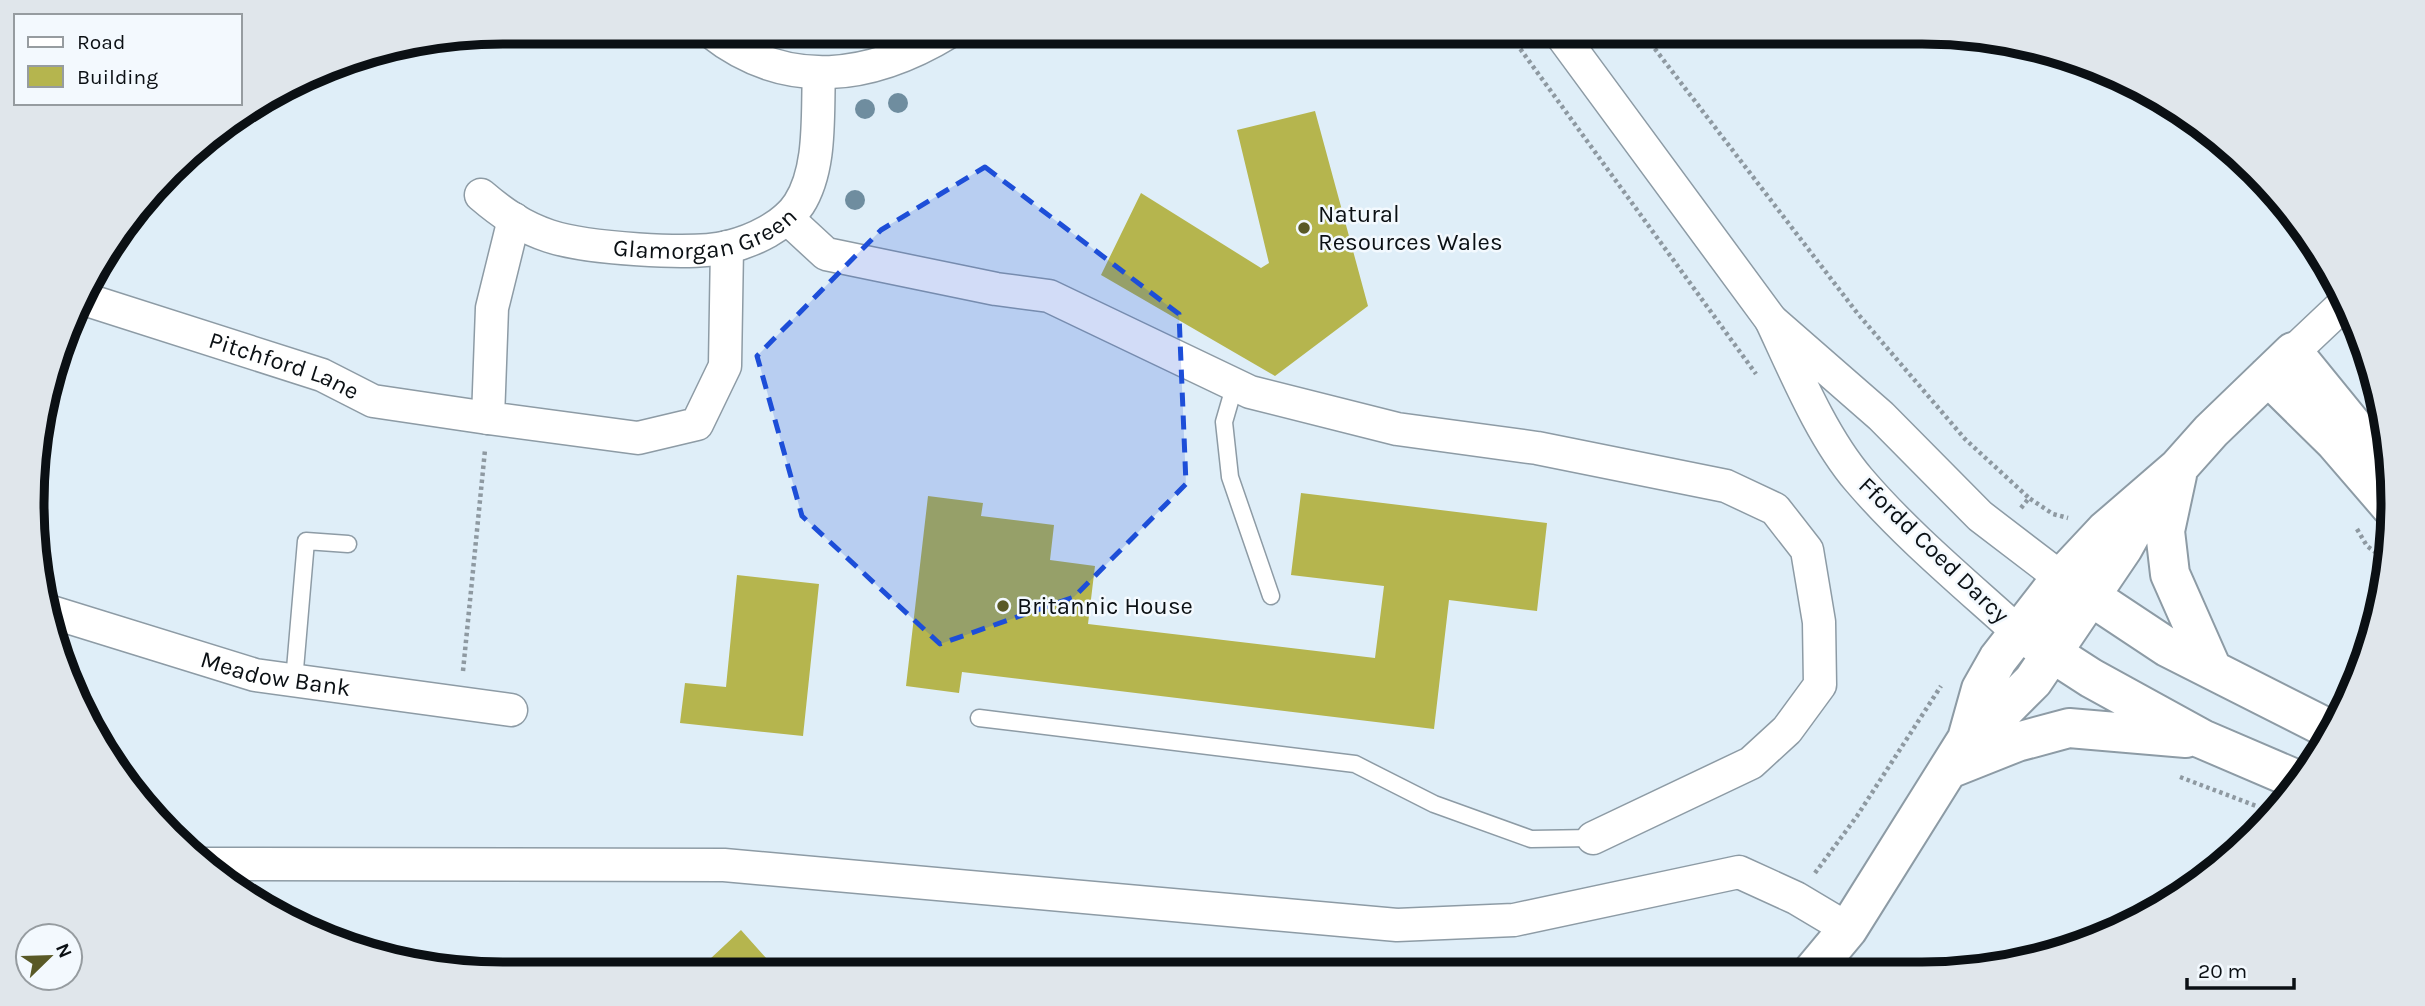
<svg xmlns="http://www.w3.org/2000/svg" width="2425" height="1006" viewBox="0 0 2425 1006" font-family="Karla,sans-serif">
<rect width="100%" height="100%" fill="#dfeef8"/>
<path fill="#b5b54e" d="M1315,111L1368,306L1275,376L1101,275L1141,193L1261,268L1269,263L1237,130Z
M1301,493L1547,523L1537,611L1449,600L1434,729L962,672L959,693L906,686L928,496L983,503L981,516L1054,525L1050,560L1095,566L1088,624L1375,658L1384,586L1291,575Z
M737,575L819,584L803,736L680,723L685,683L726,687Z
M741,930L776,969L771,974H694Z
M597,963L607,974H585Z"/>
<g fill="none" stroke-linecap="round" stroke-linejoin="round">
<g stroke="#8d9ba5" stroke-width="19">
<path id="lane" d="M1235,384L1224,422L1230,477L1271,596
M294,681L306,541L348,544
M979,718L1355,764L1434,804L1531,839L1593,838"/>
</g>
<g stroke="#8d9ba5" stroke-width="35">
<g id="street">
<path d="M711,32C787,92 872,79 949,32"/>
<path d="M1559,32L1771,320"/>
<path id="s1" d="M481,195C502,213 522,227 549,236C585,248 691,256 728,247C753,241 785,226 799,204C822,168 817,114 819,73"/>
<path d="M787,218L826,254L996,289L1049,296L1250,392L1397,429L1537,448L1726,486L1775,509L1807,550L1819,622L1820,685L1787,730L1751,763L1593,838"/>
<path d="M514,219L492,308L488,418L638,438L697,424L725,366L727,247"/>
<path id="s2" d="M81,298L322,375L373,401L488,418"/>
<path d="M2293,352L2347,301"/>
<path id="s3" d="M45,610L255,675L511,710"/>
<path d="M2018,632C1964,583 1906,535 1859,480C1822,437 1795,371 1771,320L1881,416L1980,516L2061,578"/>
<path d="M204,864L724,865L1397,925L1514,920L1739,872L1796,898L1848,929"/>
</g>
</g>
<g stroke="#8d9ba5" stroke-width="42">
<path id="secondary" d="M2268,376L2335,442L2391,507
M2177,475L2165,531L2170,574L2212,669
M2069,582L2167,647L2331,730
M2032,640L2091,678L2202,739L2300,781
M1967,739L1981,689L1998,659L2061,578L2105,531L2178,468L2211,431L2293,352L2354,427L2392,467
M1949,769L2017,742L2069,728L2186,738
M1813,971L1848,929L1967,739L2005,709L2033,681L2123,548L2143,512"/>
</g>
<path stroke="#8e99a1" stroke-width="4.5" stroke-dasharray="3.5 3.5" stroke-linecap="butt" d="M1508,32L1756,374
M1642,32L1858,314L1965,439L2029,498
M2365,347L2371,385
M2021,508L2029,498L2053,514L2068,518
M2357,529L2367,546L2390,563
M463,671L485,450
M2180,777L2256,806
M1815,873L1857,816L1941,686"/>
<use href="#lane" stroke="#fff" stroke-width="16"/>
<use href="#street" stroke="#fff" stroke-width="32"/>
<use href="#secondary" stroke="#fff" stroke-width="38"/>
</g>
<g fill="#6f8d9f">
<circle cx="898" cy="103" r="10"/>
<circle cx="865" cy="109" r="10"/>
<circle cx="855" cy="200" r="10"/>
</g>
<path fill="#1d4ed8" fill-opacity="0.2" stroke="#1d4ed8" stroke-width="5" stroke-dasharray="14 9" stroke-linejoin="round" d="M985,167L1179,314L1186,484L1074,597L940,644L802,516L757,356L881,230Z"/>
<g fill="#595926" stroke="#f3f9fe" stroke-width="2.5">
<circle cx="1304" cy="228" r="7"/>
<circle cx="1003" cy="606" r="7"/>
</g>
<g text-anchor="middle" stroke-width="5" stroke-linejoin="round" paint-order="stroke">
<g font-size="24" fill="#0b1014" stroke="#f3f9fe" text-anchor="start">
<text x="1318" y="222">Natural<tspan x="1318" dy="28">Resources Wales</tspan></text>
<text x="1017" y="614">Britannic House</text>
</g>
<g font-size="24" fill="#0b1014" stroke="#f3f9fe">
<text dy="8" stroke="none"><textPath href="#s1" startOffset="240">Glamorgan Green</textPath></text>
<text dy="8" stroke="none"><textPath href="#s2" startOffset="214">Pitchford Lane</textPath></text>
<text transform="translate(1934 550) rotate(44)" y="8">Ffordd Coed Darcy</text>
<text dy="8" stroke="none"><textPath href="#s3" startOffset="240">Meadow Bank</textPath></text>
</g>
</g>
<path d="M0 0H2425V1006H0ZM503 44H1922A459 459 0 0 1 2381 503V503A459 459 0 0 1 1922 962H503A459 459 0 0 1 44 503V503A459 459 0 0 1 503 44Z" fill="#e0e6eb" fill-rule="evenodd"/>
<path fill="none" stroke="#0b1014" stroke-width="9" d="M503 44H1922A459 459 0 0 1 2381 503V503A459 459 0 0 1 1922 962H503A459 459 0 0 1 44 503V503A459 459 0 0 1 503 44Z"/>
<rect x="14" y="14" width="228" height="91" fill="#f3f9fe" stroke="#969ca0" stroke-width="2"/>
<rect x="28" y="37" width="35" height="10" fill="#ffffff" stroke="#969ca0" stroke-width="2"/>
<text x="77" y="49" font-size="21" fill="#0b1014">Road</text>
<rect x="28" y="66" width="35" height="21" fill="#b5b54e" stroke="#969ca0" stroke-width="2"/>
<text x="77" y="84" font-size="21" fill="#0b1014">Building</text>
<g transform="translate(49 957) rotate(67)"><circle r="33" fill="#f3f9fe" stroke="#969ca0" stroke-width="2"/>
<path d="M0-5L12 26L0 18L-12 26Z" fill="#595926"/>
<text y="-10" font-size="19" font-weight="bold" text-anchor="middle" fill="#0b1014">N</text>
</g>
<path d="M2187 978v10h107v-10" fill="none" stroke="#0b1014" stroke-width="3.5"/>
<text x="2198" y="978" font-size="21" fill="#0b1014" stroke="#f3f9fe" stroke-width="5" paint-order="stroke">20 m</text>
</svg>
